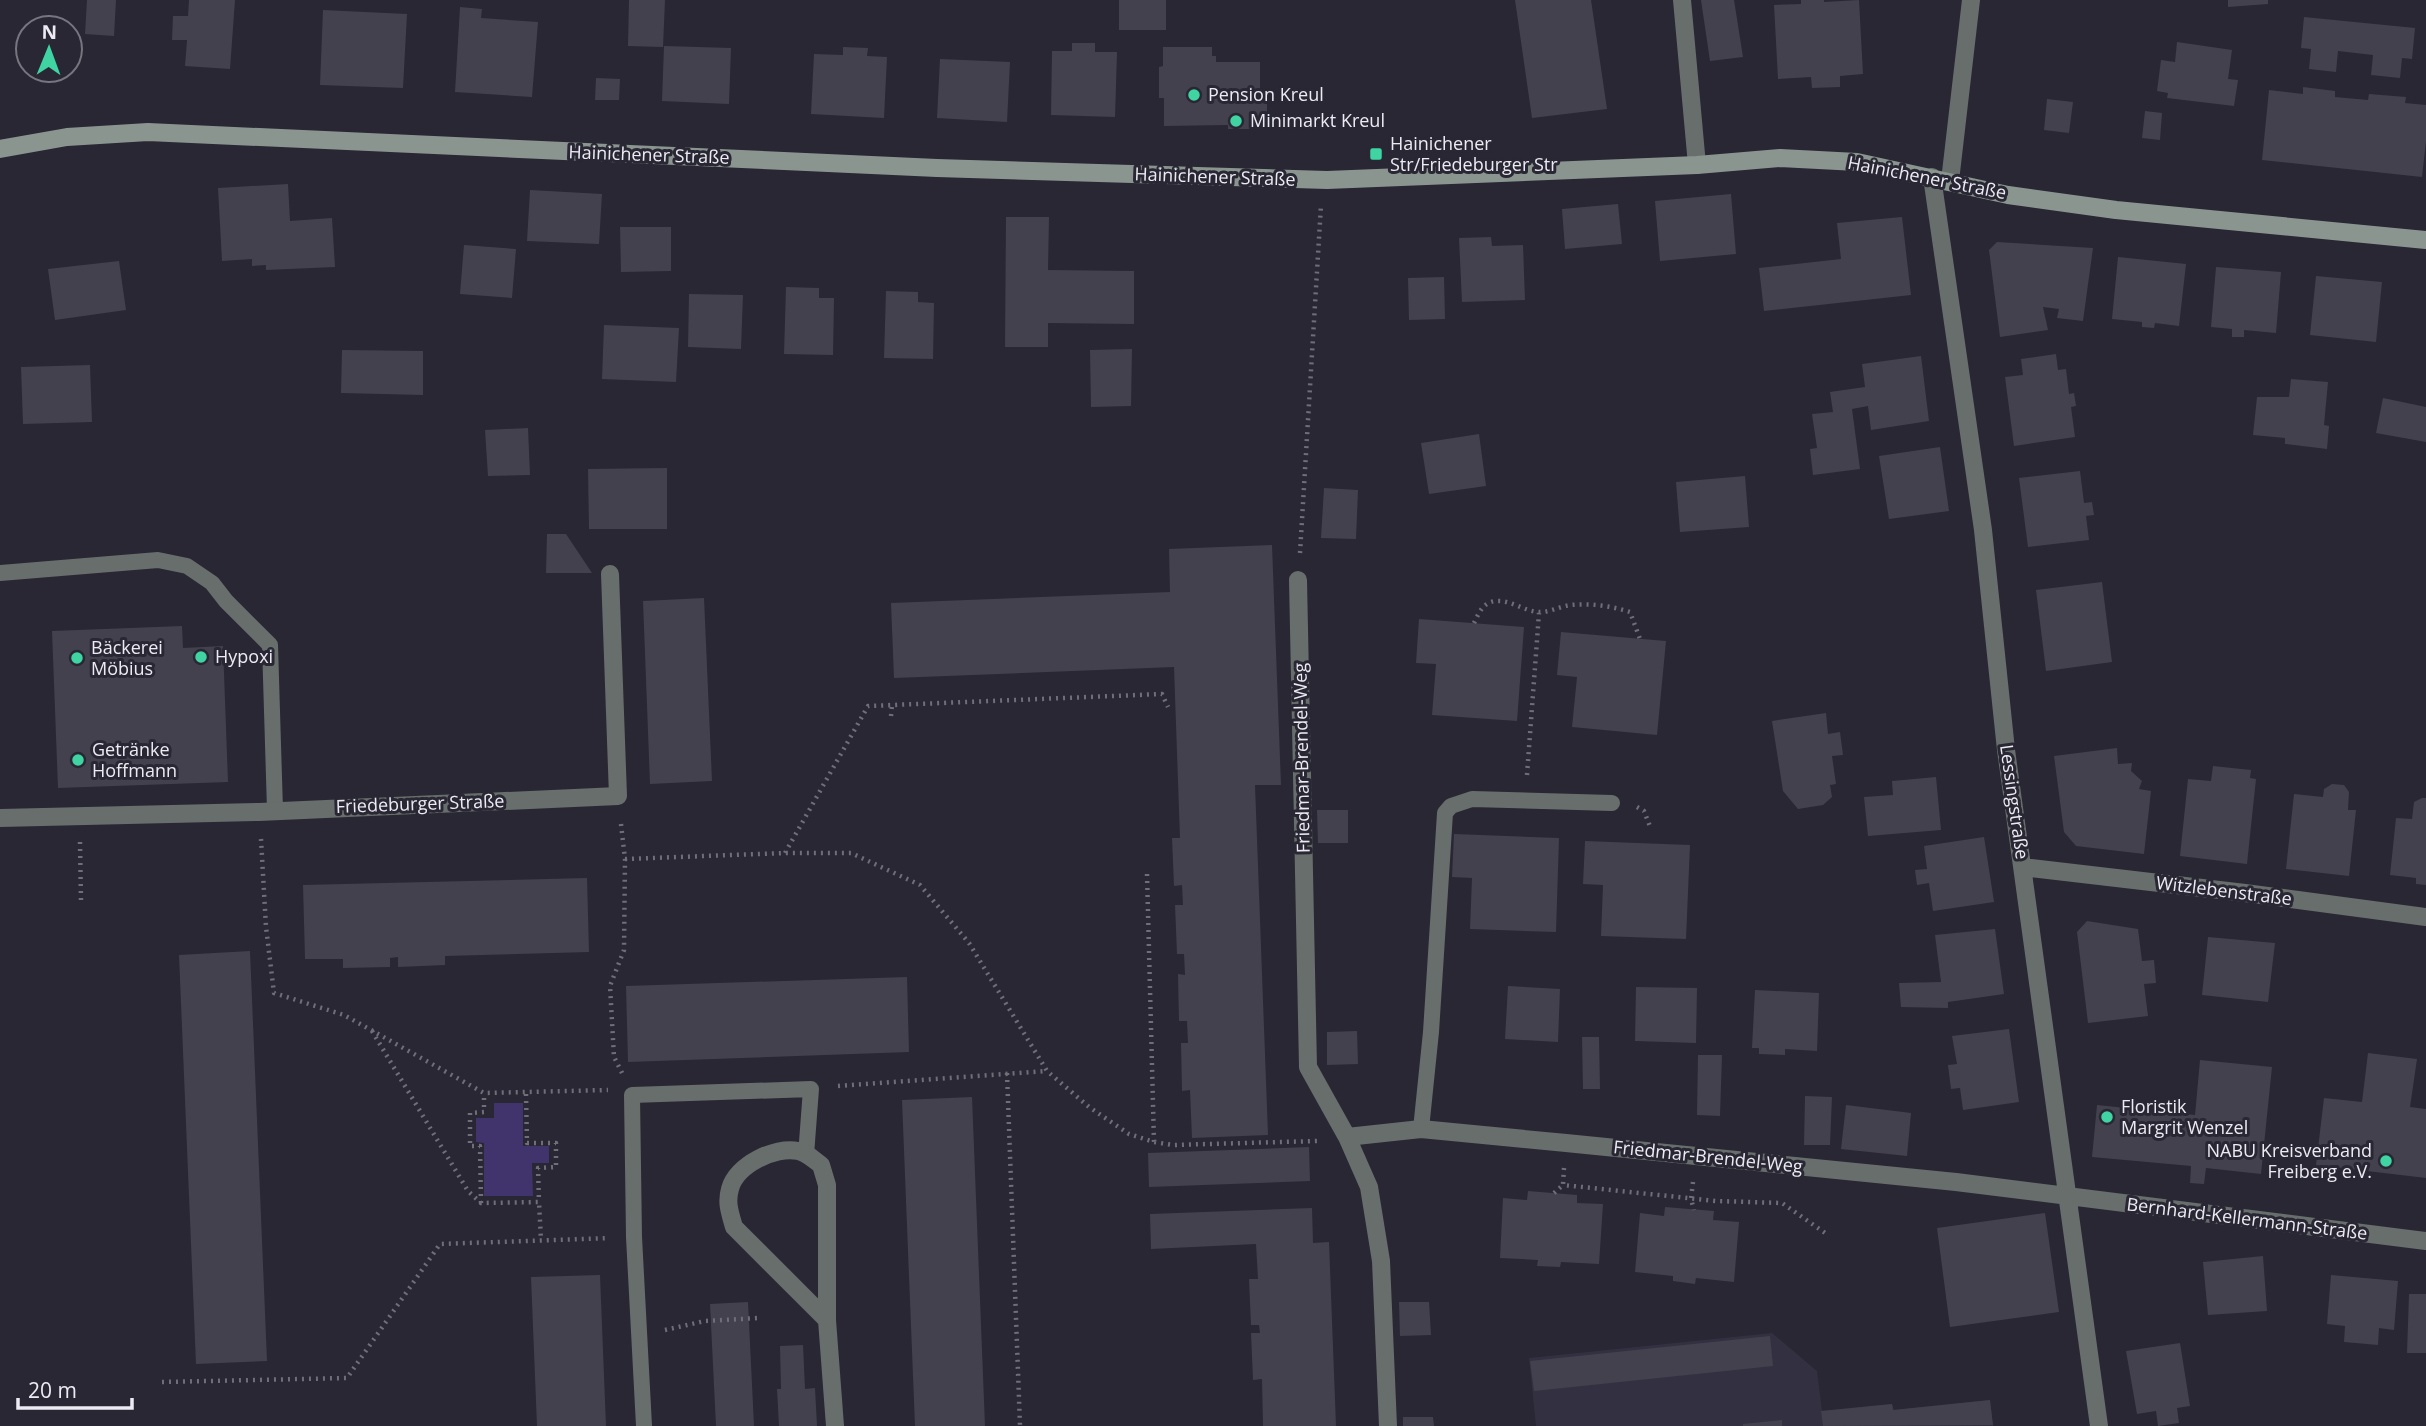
<svg xmlns="http://www.w3.org/2000/svg" width="2426" height="1426" viewBox="0 0 2426 1426" font-family="'Open Sans',sans-serif">
<rect width="100%" height="100%" fill="#282733"/>
<path fill="#333042" d="M1772,1333L1817,1371L1822,1411L1892,1404L1894,1410L1990,1400L1993,1426H1536L1529,1358Z"/>
<path fill="#41346c" d="M494,1103H523V1146H549V1163H532L533,1196H484V1143L476,1142V1118H494Z"/>
<path fill="#43414e" d="M87,0H116L114,36L85,34Z
M189,0H235L230,69L185,66L187,40H172L173,16H188Z
M629,0H665L663,47L628,46Z
M1119,0H1166V30H1119Z
M1515,0H1591L1607,109L1532,118Z
M1701,0H1734L1743,57L1710,61Z
M1801,0H1824V2L1859,0L1863,74L1840,76V87L1812,88L1811,77L1778,79L1774,5L1801,4Z
M2228,0H2268V4L2228,7Z
M460,7L482,9L481,18L538,22L532,97L455,92Z
M323,10L407,14L403,88L320,85Z
M2304,17L2415,28L2412,59L2402,58L2400,78L2371,75L2373,55L2338,51L2336,72L2309,69L2311,49L2301,48Z
M2177,42L2232,50L2228,79L2238,80L2234,106L2167,98L2168,93L2157,91L2161,60L2175,62Z
M1072,43H1095V52H1117L1115,117L1051,115L1052,51H1072Z
M664,46L731,48L729,104L662,101Z
M843,47L868,48L867,56L887,57L884,118L811,114L814,54L843,55Z
M1163,47H1212V56H1216V62H1260V96H1267V126H1257V129H1228V125L1164,126V98H1159V67L1163,66Z
M940,59L1010,62L1007,122L937,118Z
M596,78L620,79L619,100H595Z
M2303,87L2335,91V97L2368,100L2369,94L2406,97L2405,103L2426,105V141L2422,177L2262,160L2269,90L2303,94Z
M2047,99L2073,102L2069,133L2044,130Z
M2145,111L2162,113L2160,140L2142,138Z
M288,184L290,221L332,218L335,267L266,270V265L252,266V259L222,261L218,188Z
M530,190L602,194L599,244L527,241Z
M1731,194L1736,254L1660,261L1655,201Z
M1618,204L1622,244L1565,249L1562,209Z
M1006,217H1049L1048,270L1134,271V324L1048,323V347H1005Z
M1902,217L1911,295L1764,311L1759,268L1841,259L1837,223Z
M620,227H671V271L621,272Z
M1491,237L1492,246L1523,245L1525,300L1462,302L1459,238Z
M1997,242L2093,248L2083,321L2057,318L2059,309L2043,307L2048,330L2000,337L1989,250Z
M464,245L516,249L512,298L460,294Z
M2118,257L2186,264L2179,326L2155,323L2154,328L2142,327V322L2112,319Z
M119,261L126,310L55,320L48,269Z
M2216,267L2281,272L2276,333L2244,330V337H2232V329L2211,327Z
M2316,276L2382,282L2376,342L2310,335Z
M1444,277L1445,319L1409,320L1408,278Z
M786,287L819,288V298H834L833,355L784,354Z
M886,291L918,292V302L934,303L933,359L884,358Z
M689,294L743,295L741,349L688,347Z
M604,325L679,328L676,382L602,379Z
M1132,349L1131,406L1091,407L1090,350Z
M342,350L423,351V395L341,393Z
M2056,354L2058,370L2066,369L2069,394L2074,393L2076,406L2071,407L2075,437L2014,446L2005,377L2023,375L2021,359Z
M1921,356L1929,421L1871,430L1868,406L1852,409L1860,469L1813,475L1810,449L1817,448L1812,414L1833,412L1830,392L1865,387L1862,364Z
M90,365L92,422L23,424L21,367Z
M2291,379L2328,382L2324,425L2329,426L2327,449L2285,444V438L2253,435L2257,397H2289Z
M2383,398L2426,407V442L2376,433Z
M528,428L530,475L488,476L485,430Z
M1479,434L1486,486L1429,494L1421,443Z
M1940,447L1949,511L1889,519L1879,456Z
M667,468V529H589L588,469Z
M2080,471L2084,503L2092,502L2094,515L2086,516L2089,540L2028,547L2019,478Z
M1745,476L1749,527L1680,532L1676,482Z
M1324,488L1358,490L1356,539L1321,538Z
M547,534H566L592,573H546Z
M1272,545L1281,785H1255L1268,1135L1192,1138L1190,1090L1182,1091L1181,1043H1188L1187,1021H1179L1178,974L1185,975L1184,954H1177L1175,905H1183L1182,885L1174,886L1172,838H1180L1174,667L894,678L891,603L1170,592L1169,549Z
M2102,582L2112,662L2046,671L2036,590Z
M704,598L712,781L650,784L643,601Z
M1419,619L1524,627L1517,721L1432,715L1436,664L1416,663Z
M182,626L183,648L223,646L228,782L58,788L52,631Z
M1561,632L1666,641L1657,735L1572,727L1577,677L1557,675Z
M1826,713L1828,734L1840,732L1843,755L1832,756L1836,784L1830,785L1832,797L1823,805L1798,809L1783,791L1772,721Z
M2117,748L2118,764L2132,763L2131,771L2142,781L2139,789L2151,791L2144,854L2076,846L2064,832L2054,756Z
M2213,766L2251,770L2250,778L2256,779L2247,864L2180,856L2188,779L2211,781Z
M1936,777L1941,830L1868,836L1864,797L1893,795L1892,781Z
M2332,784L2344,785L2349,792L2348,810H2356L2349,876L2286,869L2294,794L2323,797L2324,789Z
M2422,798H2426V885L2416,884V878L2390,875L2396,818L2412,819L2414,802Z
M1317,810H1348V843H1318Z
M1454,834L1559,838L1556,932L1470,929L1472,878L1452,877Z
M1984,837L1994,902L1933,911L1929,883L1917,885L1915,870L1927,869L1924,846Z
M1585,841L1690,845L1686,939L1601,936L1603,885L1583,884Z
M587,878L589,952L445,956V965L398,967V957L390,958V967L343,968V959H305L303,885Z
M2087,921L2138,929L2142,961L2154,960L2156,983L2144,984L2148,1016L2088,1023L2077,932Z
M1995,929L2004,994L1948,1002V1008L1901,1007L1899,983L1941,982L1935,935Z
M2208,937L2275,943L2268,1002L2202,995Z
M250,951L267,1361L196,1364L179,955Z
M907,977L909,1052L628,1062L626,986Z
M1508,986L1560,989L1558,1042L1505,1039Z
M1636,987L1697,988L1696,1043L1635,1041Z
M1755,990L1819,993L1817,1051L1785,1049V1055L1759,1054V1048H1752Z
M2009,1029L2019,1102L1963,1110L1960,1088L1951,1089L1948,1065L1957,1064L1952,1036Z
M1357,1031L1358,1064L1327,1065V1032Z
M1582,1037H1599L1600,1089H1583Z
M2368,1053L2417,1059L2410,1107L2426,1109V1178L2316,1165L2324,1098L2362,1102Z
M1698,1055H1722L1720,1116L1697,1115Z
M2200,1060L2272,1067L2261,1174L2206,1168L2204,1184L2190,1183L2191,1166L2092,1157L2097,1105L2195,1115Z
M1805,1096L1832,1097L1830,1145H1804Z
M972,1097L985,1426H915L902,1100Z
M1846,1105L1911,1113L1907,1156L1841,1149Z
M1309,1147L1310,1181L1149,1187L1148,1153Z
M1528,1191L1577,1195V1203L1603,1204L1599,1264L1561,1262L1560,1267L1537,1266L1538,1260L1500,1258L1503,1198L1527,1200Z
M1665,1207L1714,1211L1713,1220L1739,1222L1734,1282L1696,1278L1695,1284L1673,1281V1276L1635,1272L1640,1213L1664,1216Z
M1312,1208L1313,1243L1329,1242L1336,1426H1263L1262,1379L1253,1380L1251,1333H1260L1259,1325H1251L1249,1279H1258L1256,1244L1151,1249L1150,1214Z
M2045,1213L2059,1312L1950,1327L1937,1228Z
M2263,1256L2267,1311L2208,1315L2203,1262Z
M600,1275L606,1426H537L531,1277Z
M2331,1275L2398,1281L2394,1330L2379,1328L2378,1345L2344,1342L2345,1326L2327,1324Z
M2409,1294H2426V1353H2407Z
M748,1302L754,1426H716L710,1304Z
M1399,1302H1429L1431,1335L1400,1336Z
M1770,1336L1773,1366L1534,1391L1530,1361Z
M2180,1343L2190,1406L2177,1408L2179,1423L2158,1426L2156,1411L2137,1414L2126,1351Z
M803,1345L805,1389L815,1388L817,1426H779L777,1389H781L780,1346Z
M1990,1400L1993,1425L1823,1426L1821,1411L1892,1404L1893,1410Z
M1403,1417H1433L1434,1426H1403Z
M1782,1420V1426H1743V1424Z"/>
<g fill="none" stroke-linecap="round" stroke-linejoin="round">
<path stroke="#6f6e79" stroke-width="4.5" stroke-dasharray="2 5" stroke-linecap="butt" d="M1300,553L1321,205
M1474,623C1479,613 1483,602 1496,601C1511,600 1524,611 1538,612C1549,613 1560,606 1571,605C1591,603 1611,606 1630,612L1640,639
M891,716L892,705
M1527,775L1539,613
M1637,807L1644,811L1651,829
M621,824L625,859L624,950L610,986L614,1057L622,1073
M261,839L266,927L274,993L344,1015L484,1093L608,1090
M80,842L81,901
M785,853L868,706L1162,694L1168,707
M625,859L785,853H851L920,885L969,943L1047,1071L1089,1107L1129,1134L1154,1142L1173,1145L1317,1141
M1147,874L1154,1142
M372,1031L468,1191L481,1203L539,1202L541,1240
M1007,1073L1020,1426
M838,1086L1047,1071
M526,1094L527,1143H556V1167L538,1168L539,1202
M1564,1168L1563,1185L1716,1201L1782,1203L1828,1235
M1693,1182L1691,1199L1694,1210
M1554,1193L1563,1185
M481,1203L480,1146H470V1113L484,1112V1093
M665,1330L705,1321L759,1318
M162,1382L347,1378L440,1244L609,1238"/>
<path stroke="#676e6b" stroke-width="16" d="M0,573L158,560L187,566L212,583L226,601L270,645L275,810
M1421,1129L1431,1032L1445,813L1451,806L1472,799L1612,803
M644,1426L634,1237L632,1095L811,1089L806,1155"/>
<path stroke="#676e6b" stroke-width="18" d="M1682,0L1697,165
M1932,177L1983,530L2006,750L2099,1426
M1950,181L1971,0
M1298,580L1308,1067L1347,1137L1369,1187L1381,1261L1388,1426
M0,818L259,812L618,796L610,574
M2022,867L2245,893L2426,917
M1347,1137L1421,1129L1566,1143L1956,1182L2426,1241
M827,1320L734,1227C730,1213 726,1203 730,1189C736,1165 775,1146 798,1151C806,1152 814,1160 821,1165L827,1185V1320L835,1426"/>
<path stroke="#8a9590" stroke-width="18" d="M0,149L67,137L148,132L937,168L1327,180L1697,165L1780,158L1857,162L2008,195L2116,210L2426,240"/>
</g>
<g fill="#3fd4a2" stroke="#282733" stroke-width="2.5">
<circle cx="1194" cy="95" r="7"/>
<circle cx="1236" cy="121" r="7"/>
<rect x="1369" y="147" width="14" height="14" rx="3.5"/>
<circle cx="201" cy="657" r="7"/>
<circle cx="77" cy="658" r="7"/>
<circle cx="78" cy="760" r="7"/>
<circle cx="2107" cy="1117" r="7"/>
<circle cx="2386" cy="1161" r="7"/>
</g>
<g text-anchor="middle" stroke-width="6" stroke-linejoin="round" paint-order="stroke">
<g font-size="18" fill="#ecebf3" stroke="#282733" text-anchor="start">
<text x="1208" y="101">Pension Kreul</text>
<text x="1250" y="127">Minimarkt Kreul</text>
<text x="1390" y="150">Hainichener<tspan x="1390" dy="21">Str/Friedeburger Str</tspan></text>
<text x="91" y="654">Bäckerei<tspan x="91" dy="21">Möbius</tspan></text>
<text x="215" y="663">Hypoxi</text>
<text x="92" y="756">Getränke<tspan x="92" dy="21">Hoffmann</tspan></text>
<text x="2121" y="1113">Floristik<tspan x="2121" dy="21">Margrit Wenzel</tspan></text>
<text x="2372" y="1157" text-anchor="end">NABU Kreisverband<tspan x="2372" dy="21">Freiberg e.V.</tspan></text>
</g>
<g font-size="18" fill="#ecebf3" stroke="#282733">
<text transform="translate(649 155) rotate(2)" y="6">Hainichener Straße</text>
<text transform="translate(1215 177) rotate(2)" y="6">Hainichener Straße</text>
<text transform="translate(1927 178) rotate(11)" y="6">Hainichener Straße</text>
<text transform="translate(1302 758) rotate(-91)" y="6">Friedmar-Brendel-Weg</text>
<text transform="translate(2014 802) rotate(82)" y="6">Lessingstraße</text>
<text transform="translate(420 804) rotate(-2)" y="6">Friedeburger Straße</text>
<text transform="translate(2224 891) rotate(7)" y="6">Witzlebenstraße</text>
<text transform="translate(1708 1157) rotate(6)" y="6">Friedmar-Brendel-Weg</text>
<text transform="translate(2247 1219) rotate(7)" y="6">Bernhard-Kellermann-Straße</text>
</g>
</g>
<g transform="translate(49 49) rotate(1)"><circle r="33" fill="#282733" stroke="#767580" stroke-width="2"/>
<path d="M0-5L12 26L0 18L-12 26Z" fill="#3fd4a2"/>
<text y="-10" font-size="19" font-weight="bold" text-anchor="middle" fill="#ecebf3">N</text>
</g>
<path d="M18 1398v10h114v-10" fill="none" stroke="#ecebf3" stroke-width="3.5"/>
<text x="28" y="1398" font-size="21" fill="#ecebf3" stroke="#282733" stroke-width="5" paint-order="stroke">20 m</text>
</svg>
